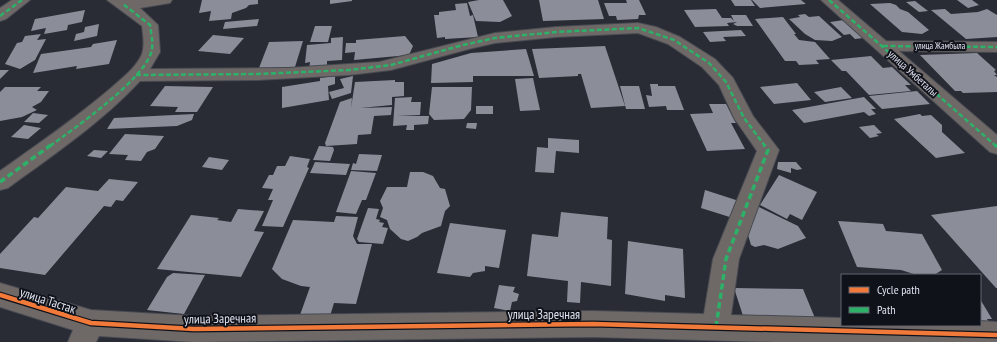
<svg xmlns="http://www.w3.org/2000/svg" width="997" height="342" viewBox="0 0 997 342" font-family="'PT Sans Narrow',sans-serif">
<rect width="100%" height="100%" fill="#292c35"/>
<path fill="#8b8e99" d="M202,0H258V4L249,5L246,8L232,13L231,19L209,21L211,11L199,13Z
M330,0H352V1L330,4Z
M479,0H503L512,16L500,22L476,21L468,2Z
M539,0H598L604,19L543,21Z
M626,0H639L646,15H639L638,19L617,20L616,16H609L604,3H627Z
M731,0H751L755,6H735Z
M752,0H801L806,4L760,8Z
M957,0H972L979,5L968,8Z
M915,1L928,11L919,12L906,2Z
M467,3L470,16L473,15L478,37L445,39V37L437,38L434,15H439V12L456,10L455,4Z
M890,3L896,5L900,9L908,12L929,30L922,34L902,32L870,4Z
M716,9L722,18H731L734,21L731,15H746L753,26H737L733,24L737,22L727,23L729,26L695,27L684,10Z
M945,9L951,14L978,12L987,9L997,15V37L966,39L931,10Z
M85,10L82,22L68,25L67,30L44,34L46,28L31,31L35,19Z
M805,14L809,17L819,16L842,37L832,41L815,40L805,34L789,19L800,17L798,15Z
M783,17L796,34H794L799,40L815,42L830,59L816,60L819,64L799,65L796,61H785L755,19Z
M259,19L257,26L223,29L225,22Z
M844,20L864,38L855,39L850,34L844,35L830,22Z
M99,24L97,36L74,41L76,34L84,32L85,27Z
M315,26H332L328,42H310Z
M741,30L746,36L723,37L726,41L710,42L703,32Z
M41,34L37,40L46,39L35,60L20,69L5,64L17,43L22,42L25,36Z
M213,35L244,38L230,54L198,51Z
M405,36L413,46L409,55L354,60L355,52L345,53L346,43H356V40Z
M343,37L342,60L327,61V68L309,70L310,62L305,63L307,45L331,43V38Z
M117,40L109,64L76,69L77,66L33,73L41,54L91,47L93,44Z
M303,41L295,67L259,68L269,42Z
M605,46L625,106L591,108L581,74H578V76L539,78L532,49Z
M526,49L534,76H473V82L431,83L432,64L471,53Z
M977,53L996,70L994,71L997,75H994L997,77V92L963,93L961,91H955L920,55Z
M871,56L883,68L892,67L911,85H905L911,91L869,95L846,71H842L831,60Z
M0,70H9L0,79Z
M335,76V84L328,86L329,100L282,108V87L320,81V78Z
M353,76L351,93L332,99L329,92L344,88L340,79Z
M533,78L540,110L520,111L515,79Z
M395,80V82H404V96L392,97V105L360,108L392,107L391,115L374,116L371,134L358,135L357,144L326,146L325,143L340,102L352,98L351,108L355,82Z
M797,83L811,100L774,104L760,87Z
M650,84H658V86H675L684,110H667L666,106L649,107L646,95L652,96Z
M165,86L213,87L197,112H175L178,107L150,106Z
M620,86H639L645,109H626Z
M5,87H41L37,91H49L41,102L32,107L37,110L22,117L0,121V92Z
M432,87H472L471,110L464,119L434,120L429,114Z
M841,87L852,98L825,102L814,92Z
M917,91L930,104L882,109L869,96Z
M412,97L411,102H421L420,115L397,116H429L428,124L414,125V130H406L407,125L393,126L395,98Z
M864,97L876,109H871L876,114L869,116L864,112L804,123L792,110Z
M709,104H726L736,123H731L745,149L707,151L690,114L713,113Z
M476,106H493V114H476Z
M33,113L48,115L39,123L24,122Z
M194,114L192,120L177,126L107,129L114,118Z
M920,114L922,116L931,115L942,125V132L965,153L936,158L894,119Z
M467,123H477L476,129L466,128Z
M24,125L41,128L28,139L11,137Z
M874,125L882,133L876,134L879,136L870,138L859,127Z
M125,134L164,136L155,149L147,152L141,161L125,160L128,155L109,154Z
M548,138L579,140V153L556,151L554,173L535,172L537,147L548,148Z
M319,146L333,147L334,150L330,161L313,160Z
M94,150L108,151L101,158L87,156Z
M359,154L382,155L377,171L351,170L353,163L356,164Z
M290,156L310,159L307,167L309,168L283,227L262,226L273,200H268L273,189L262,188L269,175H273L277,166H285Z
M209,157L229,160L222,170L202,167Z
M315,162L350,164L346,175L310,173Z
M778,162H796L802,169L797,170L791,168V173L777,169Z
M351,171L376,173L366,200H362L356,214L336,212Z
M410,172H423L433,176L440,188L445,189L450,206L445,211L441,226L422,233L417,237L408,241L401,239L390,229L387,220L380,217L383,208L380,201L387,187H407Z
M779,175L817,192L802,220L790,214L787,219L760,205Z
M109,179L138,182L123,201L116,200L111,207L104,206L45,275L0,268V254L34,217L38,218L66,187L98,191Z
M705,190L739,201L736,219L701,208Z
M757,206L798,226L806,238L778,249L764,245L755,247L751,245L748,235L742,232Z
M997,206V288H996L931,215Z
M368,208L379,209L376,219L380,220L379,222L384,223L382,227L388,228L383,244L359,242L357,239Z
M238,209L264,211L254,231L264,232L241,277L157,269L191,215L219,218L217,220L231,222Z
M561,212L608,217L607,239L612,240L611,286L581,282L580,303L567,302L568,281L527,276L532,234L558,237Z
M336,216L358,217L353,236L357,244H372L356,304L334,303L330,316L300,315L310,287L301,286L282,279L272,269L293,220L334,222Z
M838,221L883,224L886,231L922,234L942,270L934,275H917L901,270L857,267Z
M450,223L506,230L499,268L485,266V271L473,273L470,277L437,273Z
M628,241L683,249L685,298L665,295V301L625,294Z
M173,273L205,275L184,314L147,310L167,277Z
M499,285L515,287L513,292L519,294L517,301L512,302L510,311L494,308Z
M734,288L803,289L817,323L745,322Z
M980,299L992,319H987L993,330L948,325H980Z"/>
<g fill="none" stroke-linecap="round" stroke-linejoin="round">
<g stroke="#474a52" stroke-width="2">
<path id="minor" d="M12,0H30L6,19L0,21V8Z
M107,0H172L170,3L140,8L158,25L160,52L150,69L288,68L379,62L495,33L556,27L638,23L656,27L680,37L715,59L733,78L753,116L779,150L739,259L731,315L842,318V325H980V321L997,322V342H777L593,337L194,342L99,336L96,342H68L73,330L0,307V283L91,310L194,316L593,311L704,314L713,259L757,151L734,118L719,85L702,67L668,44L638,33L556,37L495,43L469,49L391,70L349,75L258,80L140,81C102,122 53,155 8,188L0,190V171C38,144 76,118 111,88C122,78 136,68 142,54C145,45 143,35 142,26Z
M821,0H838L886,41L997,42V52L899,51L997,135V154L990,152Z"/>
</g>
<use href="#minor" fill="#6e6967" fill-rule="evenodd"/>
<path stroke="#2db169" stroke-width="2.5" stroke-dasharray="5 2.5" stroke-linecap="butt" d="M829,0L996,146
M0,16L22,0
M883,46L997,47
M136,75L258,74L349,70L391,65L463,45L495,38L556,32L638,28L674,40L709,63L726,82L744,118L765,146
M50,146C75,128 142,81 151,53C154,44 151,34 150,25L123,4"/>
<path stroke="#2db169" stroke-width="3.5" stroke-dasharray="6 3.5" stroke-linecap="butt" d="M995,145L997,147
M0,182L51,145
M716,327L726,259L768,150L764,145"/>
<g stroke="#10121a" stroke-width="7">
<path id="cycleway" d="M0,295L91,323L194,329L593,324L997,335"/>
</g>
<use href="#cycleway" stroke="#f17a3a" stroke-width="4.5"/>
</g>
<g text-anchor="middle" stroke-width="4" stroke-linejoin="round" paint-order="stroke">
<g font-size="9" fill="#dee1ee" stroke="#10121a">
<text x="940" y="49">улица Жамбыла</text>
</g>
<g font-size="11" fill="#dee1ee" stroke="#10121a">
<text transform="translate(913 73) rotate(42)" y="4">улица Умбеталы</text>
</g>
<g font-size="13" fill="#dee1ee" stroke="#10121a">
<text transform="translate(48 300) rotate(18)" y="5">улица Тастак</text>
<text x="544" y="319">улица Заречная</text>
<text transform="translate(220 318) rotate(-1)" y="5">улица Заречная</text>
</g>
</g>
<rect x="841" y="274" width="140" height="52" fill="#10121a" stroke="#62656f"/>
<rect x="849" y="287" width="20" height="6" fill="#f17a3a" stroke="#62656f"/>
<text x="877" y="294" font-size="12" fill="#dee1ee">Cycle path</text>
<rect x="849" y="307" width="20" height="6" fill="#2db169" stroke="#62656f"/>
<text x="877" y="314" font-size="12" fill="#dee1ee">Path</text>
</svg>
